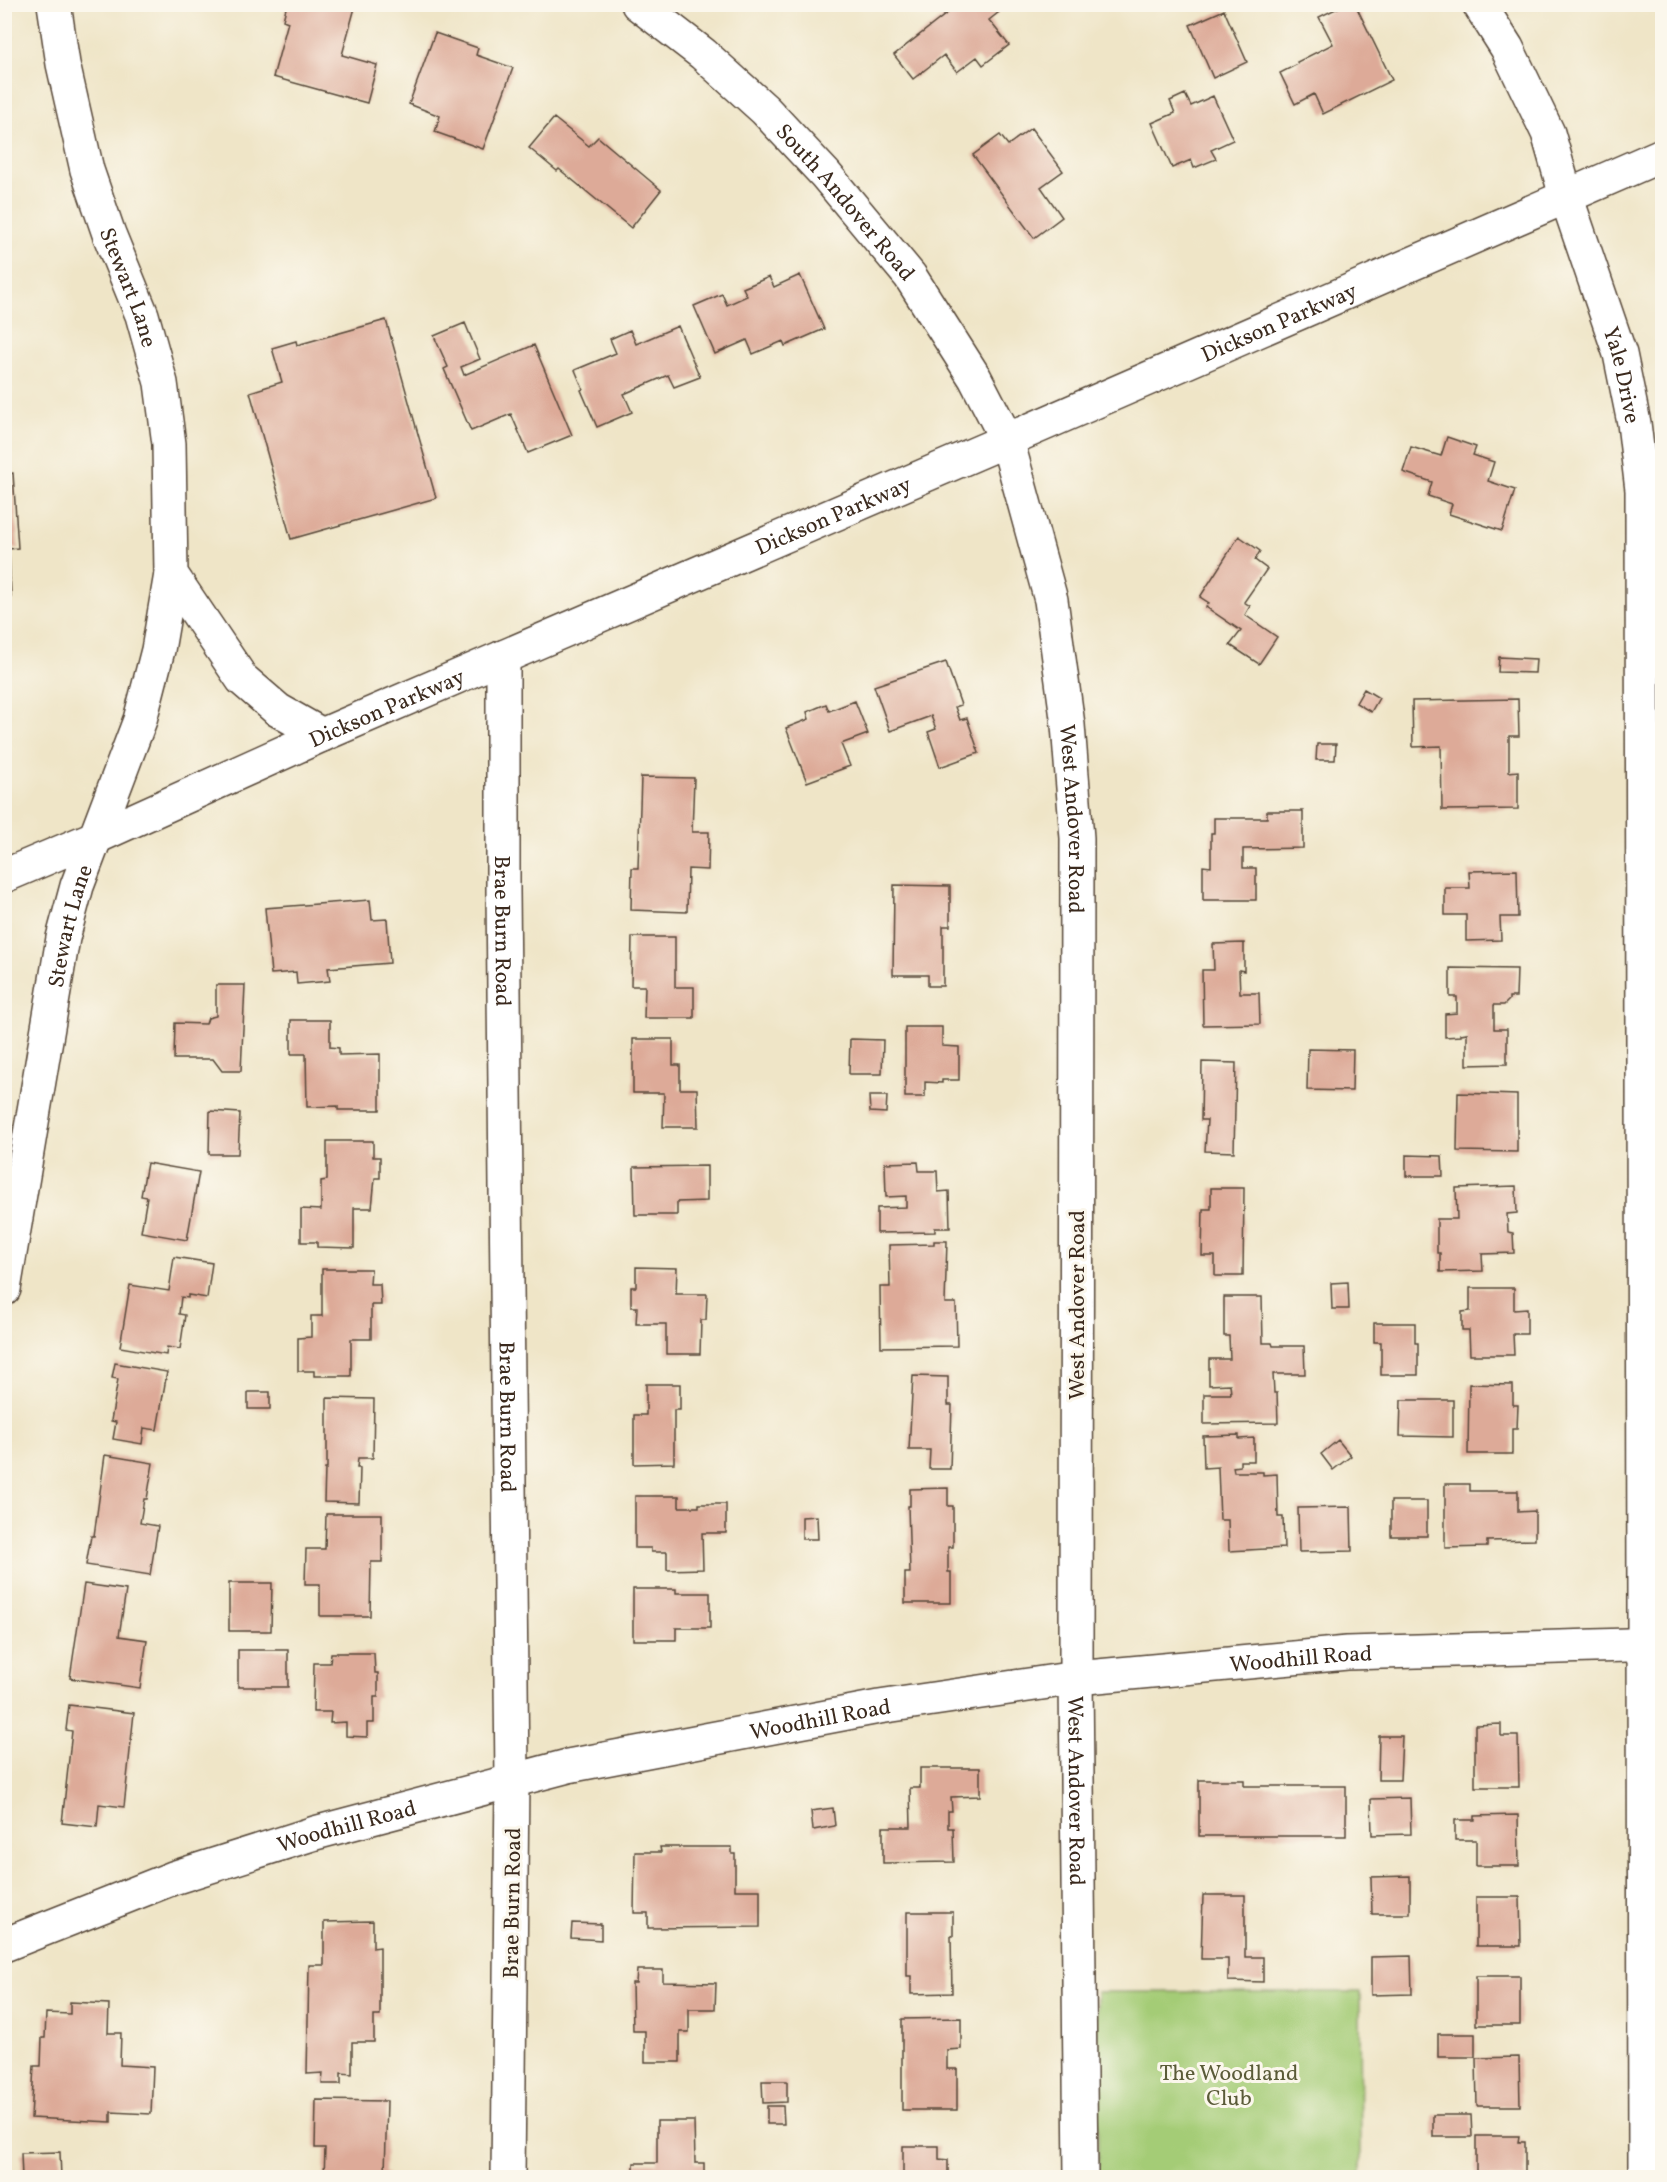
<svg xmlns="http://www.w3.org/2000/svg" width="1667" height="2182" viewBox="0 0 1667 2182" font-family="Vollkorn,serif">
<rect width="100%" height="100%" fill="#fbf7ec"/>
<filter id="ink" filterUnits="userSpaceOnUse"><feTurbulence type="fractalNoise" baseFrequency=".0167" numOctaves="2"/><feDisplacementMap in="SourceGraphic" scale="12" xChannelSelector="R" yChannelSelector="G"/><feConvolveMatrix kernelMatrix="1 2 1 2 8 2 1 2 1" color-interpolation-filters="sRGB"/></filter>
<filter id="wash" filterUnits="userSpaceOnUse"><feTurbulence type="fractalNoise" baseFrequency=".008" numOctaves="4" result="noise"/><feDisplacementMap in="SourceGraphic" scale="24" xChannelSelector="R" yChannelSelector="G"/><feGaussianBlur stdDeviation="1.35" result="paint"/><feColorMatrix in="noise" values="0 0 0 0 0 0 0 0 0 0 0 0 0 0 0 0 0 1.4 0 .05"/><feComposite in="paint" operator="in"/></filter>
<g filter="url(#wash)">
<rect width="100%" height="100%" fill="#efe5c7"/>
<path fill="#a4cc76" stroke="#707b4a" stroke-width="1.5" d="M1097,1992H1360L1361,2177H1098Z"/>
<g id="blocks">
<path fill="#ddaa98" d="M287,4H356L342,55L377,65L367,103L273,77L288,22L283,20Z
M959,4H993L999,12L989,20L1009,45L983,65L977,57L957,72L944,55L913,79L894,55Z
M1346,4H1355L1392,80L1323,114L1314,94L1295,104L1280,73L1298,64L1297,62L1333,44L1319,17Z
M1224,10L1247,62L1213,78L1190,25Z
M435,33L478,48L476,55L513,68L483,149L435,132L440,116L409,104Z
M1185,94L1191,106L1213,96L1233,140L1211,150L1216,159L1194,168L1191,160L1172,168L1152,123L1175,113L1170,101Z
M554,118L589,146L598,137L661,190L631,228L559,169L557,171L529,148Z
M1031,128L1063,171L1041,187L1062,217L1034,238L973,155L1000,135L1008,145Z
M800,275L824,329L785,346L783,341L753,354L747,340L715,354L694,306L722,294L727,305L747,296L743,288L769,277L774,287Z
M386,320L436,498L291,539L250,392L282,382L272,348L296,341L297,345Z
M465,323L480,359L461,367L464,375L534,345L572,435L528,453L511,414L471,431L444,369L448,367L434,336Z
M678,326L700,377L674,387L668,375L624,394L632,412L597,427L581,390L583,389L575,370L616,353L610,339L630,330L636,344Z
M1447,437L1476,447L1473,455L1494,462L1488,481L1515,490L1502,531L1449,514L1452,504L1428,496L1432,482L1403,472L1411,447L1441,456Z
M13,473L18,548L9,549L11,596L4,597V474Z
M1239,536L1260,551L1255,560L1267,569L1244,602L1250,606L1245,615L1277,637L1259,664L1230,645L1241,631L1206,607L1209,603L1200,597Z
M1499,657L1536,659L1535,673L1498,672Z
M946,662L961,705L955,707L960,720L967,718L979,753L940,767L928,732L936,729L931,716L890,731L874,686Z
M1364,689L1379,698L1371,712L1356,703Z
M1518,699L1519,736H1509V772L1518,771V809L1442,810L1441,746L1413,747L1412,701Z
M855,701L868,734L841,744L850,766L807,782L786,728L809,719L807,712L826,704L829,711Z
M1317,744H1336L1335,760H1316Z
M641,777L694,778L692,832H709L708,870L688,869L687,912L631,910L632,868H638Z
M1267,811H1303V848L1243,849V868H1256V900H1203V866L1211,867V833H1214V818H1267Z
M1517,870L1518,917H1500L1501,940L1466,941V915H1445V888H1470L1469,871Z
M894,885L950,886V926H943V986H928V975H893Z
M370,900L372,920L387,919L390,963L328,968L330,981L297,984L296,972L271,974L265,908Z
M632,937H675V987H694V1018H644L645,986H631Z
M1244,943V971L1239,970L1240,993H1259L1260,1024L1203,1025L1202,970H1214L1213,944Z
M1450,968L1517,969L1516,997H1509V1000L1504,1005H1494V1029H1507V1064L1467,1065V1033L1461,1034V1036L1445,1037V1014L1457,1013V997H1450Z
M216,985H245L241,1071H222L213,1059H174L175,1023L206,1024L208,1018L216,1016Z
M291,1020H330V1047L339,1048V1055L380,1054V1110H338V1106L307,1107L306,1054H291Z
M905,1027H942V1046L959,1047V1080H942V1083L925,1082V1097H905Z
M633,1039H673V1065H680V1089H697L698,1127H663L664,1093H633Z
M850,1039L883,1040L882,1074H849Z
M1308,1049L1353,1050L1352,1091L1307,1090Z
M1202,1062L1236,1063L1234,1152L1205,1151L1207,1120H1201Z
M1458,1093L1517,1095V1152L1457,1151Z
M869,1096H887L886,1113L870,1112Z
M210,1111L240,1113L238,1154H209Z
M327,1141H373V1157H380V1178H375L372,1208H354V1248L317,1247V1242H301V1209L321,1210V1181L327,1180Z
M1406,1155L1442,1156L1443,1176H1406Z
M918,1162L919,1171H937L938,1192L949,1191L950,1228H935V1232L877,1233V1208L906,1207V1196L886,1197L885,1163Z
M147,1163L199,1172L187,1240L141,1232L147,1197L141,1196Z
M707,1166V1201L677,1202V1215H635L634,1167Z
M1516,1186L1517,1213L1507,1214L1508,1232L1513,1233L1514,1253L1482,1254L1483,1271L1440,1272V1253H1437V1219H1457L1456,1188Z
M1211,1188H1244L1243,1276H1215V1256H1202L1203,1209H1211Z
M934,1241H947L945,1303H956L957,1346L881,1347L880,1287H890L889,1245L934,1244Z
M174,1257L212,1263L207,1298L188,1295V1298L181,1297L179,1314L185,1315L180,1349L167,1347L166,1355L120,1347L130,1285L169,1291Z
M636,1267L677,1268L676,1294H707L706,1320H701L700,1354H666V1324H636L637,1307H631V1287H636Z
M322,1269H371L370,1284H380L381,1305H371V1339H351V1376H314V1371H298V1338L311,1337V1316H322Z
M1348,1282L1349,1309H1332L1331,1283Z
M1470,1288H1514V1310L1527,1309V1334H1513L1514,1355H1470L1469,1330H1462V1312L1470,1311Z
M1224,1297H1262L1263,1343H1272L1273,1346H1304L1305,1374H1273L1274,1393H1277L1278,1423L1204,1424V1394H1231L1230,1384L1209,1385V1359H1230L1229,1336H1224Z
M1374,1323H1415V1343H1418V1375H1381V1342H1374Z
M115,1363L167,1372L157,1430L144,1428L142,1444L113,1439L116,1422L111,1421L118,1379L112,1378Z
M913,1376L948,1377V1405H952L950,1469H929L930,1450H909Z
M646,1384H680V1410H674V1463L634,1464V1415H646Z
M1469,1384L1513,1385V1405H1518L1517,1429H1512V1454H1468Z
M248,1392H270V1409H248Z
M327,1398L374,1399L373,1458H358L357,1468H360L359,1503L324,1502L325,1469H327Z
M1401,1400H1453V1437L1400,1436Z
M1239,1435V1439L1254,1438V1461H1240V1466L1233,1467L1234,1472H1263V1475L1277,1474L1278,1517H1283L1284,1548L1229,1551L1228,1520H1220L1218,1467L1204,1468L1203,1436Z
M1338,1440L1351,1456L1333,1470L1321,1454Z
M105,1455L153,1463L147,1499H144L140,1523L158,1526L150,1575L86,1565L91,1536H94Z
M1445,1484H1470V1491H1518V1512L1535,1511V1540L1487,1541V1547L1445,1548Z
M948,1488V1506H953V1547H948V1572H951V1603H905V1573H910L908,1506H910V1489Z
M635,1496H679V1507H699V1504H726V1533H702L703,1569L667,1570V1552H651V1548H635Z
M1391,1501H1427V1536H1391Z
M1351,1507L1352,1551L1299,1552L1298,1508Z
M326,1514H382V1562H371L370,1616H320V1584H305L306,1549H325Z
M817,1516L818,1539H802V1517Z
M229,1583H272L271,1631H229Z
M84,1584L126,1590L119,1636L147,1640L140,1688L70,1678Z
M633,1589H676V1593H710V1628H676V1640H633Z
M238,1650H288V1687H238Z
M331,1653H374L375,1673H378V1697H374V1723H367V1737L346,1736V1722L330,1723L331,1712H313L314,1663H330Z
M69,1705L134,1713L124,1807L99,1804L97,1827L62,1823L72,1731L66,1730Z
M1501,1724V1736H1518L1519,1787H1475V1725Z
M1379,1736H1402L1400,1780H1378Z
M920,1768H980V1796L951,1797L952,1811H948V1828H953L954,1862L883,1863V1827H911L910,1788H920Z
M1199,1780H1244V1786H1346V1836H1199Z
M1410,1798L1411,1834L1372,1835L1371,1799Z
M833,1808L835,1826L813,1830L811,1811Z
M1518,1815L1519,1866H1476V1840H1455V1820H1475V1816Z
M660,1847H732V1854H735V1890H760V1927L648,1928V1913H634L635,1852H661Z
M1410,1876V1914H1372L1371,1877Z
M1203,1895H1245V1957H1263V1982L1228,1981V1959H1201Z
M1476,1897H1520L1521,1946H1476Z
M907,1912H953V1936H951L952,1993L911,1994V1976H907Z
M373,1921V1948L380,1947V2016H374V2042H352V2074L341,2073V2084H322L323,2073L307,2074L309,1965H324V1922Z
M572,1923L601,1924V1940L571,1938Z
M1411,1956L1412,1994L1371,1995V1957Z
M637,1970H663V1982L716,1983L715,2009H689V2032H680V2062H645V2031H633L632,1983H636Z
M1476,1976H1520V2025H1476Z
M70,2002L109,2004L108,2033H121L120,2065L153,2067L151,2114L111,2112V2122L31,2118L34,2066H41L42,2038H45L46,2013L70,2014Z
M961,2018V2049L947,2050V2069H957V2110H902V2019Z
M1438,2034H1475V2057H1438Z
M1519,2057L1520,2106H1477L1476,2058Z
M762,2081H787V2102L763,2103Z
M316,2100L387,2101L385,2173L388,2174V2178H324L325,2148H315Z
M767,2106H783L784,2124H767Z
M1433,2115H1471L1472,2137H1433Z
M657,2121H694L695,2163H704V2178H634V2163H657Z
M1476,2136H1520L1519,2142H1525V2178H1476Z
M903,2146H939V2159L948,2160V2178H903Z
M60,2152L61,2178H22L21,2153Z"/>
</g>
</g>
<g filter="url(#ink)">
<use href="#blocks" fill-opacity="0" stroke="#564637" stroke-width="1.5"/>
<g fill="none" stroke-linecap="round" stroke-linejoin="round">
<g stroke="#564637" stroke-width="36">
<g id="minor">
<path id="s1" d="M54,4L63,64L87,170L109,234L142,315L161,383L169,444L171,574L242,679L278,710L322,735"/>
<path id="s2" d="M638,4L703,54L765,110L825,174L910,276L975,378L1007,440L1051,600L1068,725L1077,838L1076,1678L1081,2178"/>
<path id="s3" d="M1479,4L1507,48L1548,133L1566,196L1620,354L1634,423L1642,490L1645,2178"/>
<path id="s4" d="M503,657V891L512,1780L508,2178"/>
<path id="s5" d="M4,876L94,838L322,735L1007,440L1662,155"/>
<path id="s6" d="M4,1289L63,938L77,886L140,720L158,650L171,574"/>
<path id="s7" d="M4,1945L173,1878L315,1833L568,1766L879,1707L1076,1678L1347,1653L1662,1644"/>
</g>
</g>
<use href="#minor" stroke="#fff" stroke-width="33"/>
</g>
</g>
<g text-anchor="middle" stroke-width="6" stroke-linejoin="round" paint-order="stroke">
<g font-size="22" fill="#3b2a1e" stroke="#fbf7ec">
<text dy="8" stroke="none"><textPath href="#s2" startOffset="288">South Andover Road</textPath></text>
<text dy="8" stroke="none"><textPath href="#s1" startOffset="294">Stewart Lane</textPath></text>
<text dy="8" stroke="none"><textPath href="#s5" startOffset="1390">Dickson Parkway</textPath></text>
<text dy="8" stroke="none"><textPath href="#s3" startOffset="400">Yale Drive</textPath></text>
<text dy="8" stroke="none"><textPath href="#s5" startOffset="904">Dickson Parkway</textPath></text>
<text dy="8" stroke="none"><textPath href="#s5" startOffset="418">Dickson Parkway</textPath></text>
<text dy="8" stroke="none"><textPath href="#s2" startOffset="963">West Andover Road</textPath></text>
<text dy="8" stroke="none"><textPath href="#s6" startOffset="369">Stewart Lane</textPath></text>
<text dy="8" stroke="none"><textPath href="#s4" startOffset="274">Brae Burn Road</textPath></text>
<text transform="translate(1076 1305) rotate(-90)" y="8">West Andover Road</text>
<text dy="8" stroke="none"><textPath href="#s4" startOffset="760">Brae Burn Road</textPath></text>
<text dy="8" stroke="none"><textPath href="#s7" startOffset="1334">Woodhill Road</textPath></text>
<text dy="8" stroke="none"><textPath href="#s7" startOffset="849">Woodhill Road</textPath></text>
<text dy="8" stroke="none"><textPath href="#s2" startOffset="1935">West Andover Road</textPath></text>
<text dy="8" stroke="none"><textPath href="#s7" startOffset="363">Woodhill Road</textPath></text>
<text transform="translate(511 1903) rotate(-89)" y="8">Brae Burn Road</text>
</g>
<g font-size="22" fill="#5a5b38" stroke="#fbf7ec">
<text x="1229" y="2080">The Woodland<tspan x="1229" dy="25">Club</tspan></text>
</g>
</g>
<rect width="1667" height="2182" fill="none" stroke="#fbf7ec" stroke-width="24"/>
</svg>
